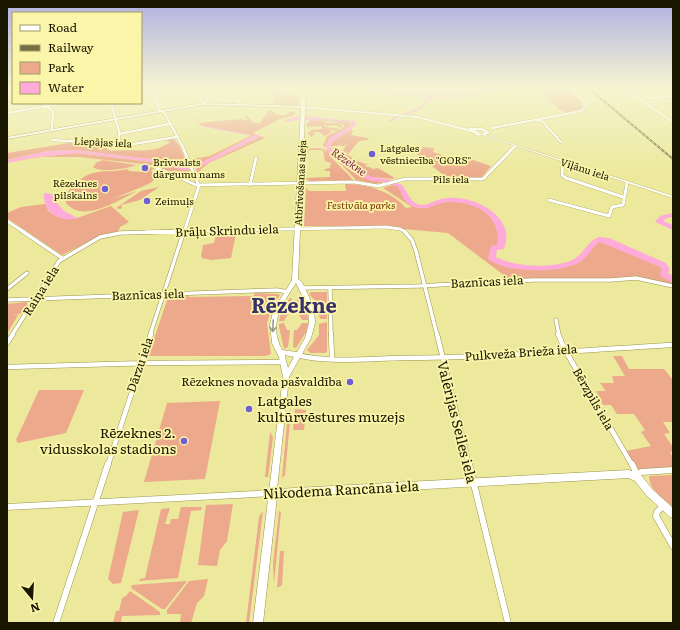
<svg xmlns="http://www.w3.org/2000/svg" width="680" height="630" viewBox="0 0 680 630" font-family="Literata,serif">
<rect width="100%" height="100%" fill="#ece89c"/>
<path fill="#eca98b" d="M270,87H278L283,95H299V104L295,106L273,104L275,97H272L269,91Z
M546,89H568L581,101L583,107C566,123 552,103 541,91Z
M269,110L272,111L277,115H286L291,111L296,113L295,115L278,120L255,132L253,134H257L207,160L194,165L191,159L210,156L252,135L202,126L198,123L242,119L245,121L248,118L245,117L247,116L254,123H260Z
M307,119L345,121L349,122L351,126L330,138L325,147L323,146L327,136L343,128L344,125L337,122L313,120L326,122L327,123H338L342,126V128L336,125L325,126L326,123L324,125L325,127L340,129L335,131L329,129L332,132L325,136L319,132H313L315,134L311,137L307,132H311L310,130L322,129V126L307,127V123L310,122Z
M351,130L353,131L351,135L368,138V140L359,141L348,154L360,161L343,151L348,142L344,146H339L343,143L337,146H330L335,138Z
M261,136L265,138L209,163L201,169L198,175L196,169Z
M173,138L179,145L188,166L183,167L150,159L74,150L48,151L7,160V153L69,143L107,144V149L111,151C125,149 141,152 155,149C161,148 164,145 170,143L168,141L163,140Z
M331,147H336L357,161L369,165H364L368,167H374H369L373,169L378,168L393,177L394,179L372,177L360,171Z
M423,147L434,148L433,152L455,159L461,156L491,166L481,178H448L417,155Z
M315,148L324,149C324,152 348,173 353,180L310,181L306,179V178L330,177V171H325V169L330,168L331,163L325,161L323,150H310L307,153V149Z
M325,148L355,173L370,180L384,182L376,184L356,180L338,161L327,154Z
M78,153L160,163L191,171L178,174L152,165L79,157H41L7,163L37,157Z
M103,160L136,165C127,169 101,173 93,167L97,162Z
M152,167L154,168L151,171L157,175L152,182L144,186L112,199L137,191C119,200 83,224 66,203C64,195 69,189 75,184C95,166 105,174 128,169L129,171L142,172Z
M345,184C367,184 391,191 406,208L412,207L383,188L396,184C406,189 405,203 419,206C433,209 435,201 448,200C461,200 490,209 498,220C503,228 502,238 501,247L494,249L492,258C506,269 560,271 575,262C586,256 588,245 599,239L606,240L663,265L662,273L673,282V285L636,278L611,280L509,279L448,233L404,229L391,226H304L306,188L309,191H346Z
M159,187L140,200L121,205L122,208L120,209L116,208L141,191Z
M45,204L49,212L77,218L111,206L129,222L120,227L118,232L104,234L62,255L7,218V213L21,207Z
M234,233L236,234L231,258L211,260L202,258L201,256L203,245L214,243L216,235L231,234H214Z
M311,292H327V319H320L316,302L309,294Z
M255,293L278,294L280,295L272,307L267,323L271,354L265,356H150L149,354L167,300L174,296L188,295L189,297L253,296Z
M300,297L307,308L308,320H302L298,313H295L297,298Z
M290,298L292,299V313H289L284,321H279L282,309Z
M27,302C28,313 21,314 12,315H18L7,334V304Z
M327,322V352L325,353H310L307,350L319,335V324Z
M284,323L287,330H290L288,347L284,349L279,327V324Z
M302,323H308L306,332L296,348L293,347L294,330H297Z
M613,356H622L629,369H664L673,380V422H663L670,433L664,434L673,447V451L670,452L673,458V469L637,471L626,451L651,446L641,432L645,430L634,414H617L611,405H603L596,391H606L600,383H614L612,376H625Z
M39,390H84L66,433L18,443L16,440Z
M220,401L205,479L144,482L167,403Z
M295,409L306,410L304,430H293Z
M291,410L285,475L282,478L288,413Z
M270,432L273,437L268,477H265Z
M673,475V507C662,498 650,491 649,476Z
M233,504L227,541L220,550L217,566L198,565L206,505Z
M181,507H202L201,510L191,511L178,578L139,581L140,579L145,578L161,509L170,508L165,524H170L171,519H178Z
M139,510L121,583L113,584L108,579L123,512Z
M263,511L249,623H246L259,517Z
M279,511L281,512L274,583L273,564Z
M280,551H284L282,585L277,588Z
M208,579L204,596L197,603L191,623H180L181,614H167V610L189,581Z
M187,581L165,609H162L131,588L132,585Z
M130,591L160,612V615L122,616L121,623H113L116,611H119L122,598L126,596Z"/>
<path fill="#ffabda" d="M373,87H523L524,88L480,93L471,97L432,99L425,105L424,103L427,100L426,98L378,93L372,90Z
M307,117L356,121V125C348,135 336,135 330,146L331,148L360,171L372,177L392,180C368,188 338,164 325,146L331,137L351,126L349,122L307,119Z
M257,134L261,136L196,169L194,165L207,160Z
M74,150L161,160L183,167L188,166L190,170H183L153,162L78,153L37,157L7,163V160L48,151Z
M44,193L54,194L58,204L64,211L78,218C60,223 42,213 44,193Z"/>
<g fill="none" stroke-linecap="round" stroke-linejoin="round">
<path stroke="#ffabda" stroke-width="1" d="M550,89L538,91L539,97L547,101L564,102
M187,110L202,126L250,135
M264,124L268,127"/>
<path fill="#ffabda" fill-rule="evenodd" d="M425,101L427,102L422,109L406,115L404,114L420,107Z
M397,116L399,117L390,122L388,121Z"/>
<path fill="#ffabda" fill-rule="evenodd" d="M298,116L319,117L322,119L319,121L298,120L287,122L284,120Z
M381,179H385L402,185C407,191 409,200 417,204C426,207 433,201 441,199C462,194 490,204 502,222C507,230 508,240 504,249L497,250L496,257C514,267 560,270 577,257C585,251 589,240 599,237L609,238L666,263L670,269L668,273L673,276V283L661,276L660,274L662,269L660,267L600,242C592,247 588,258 578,263C560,273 502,274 488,258L491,246L497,245C502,215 474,201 448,202C433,203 430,213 412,206C404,203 402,194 398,187L381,181Z
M673,213V217L667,218L663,221L673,225V230L655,222L660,216Z"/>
<g stroke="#9a954b" stroke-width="3">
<path id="street-far4" d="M199,87L215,90
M154,88L159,110L164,112L185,151
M7,89L13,88
M141,91L165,87
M43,103L53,111L52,130
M111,103L119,131V145
M203,104L218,87
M237,105L247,87
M7,113L63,103
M540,119L561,142
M492,128L582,111L586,106L585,102L568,87
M119,134L169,124
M52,140L128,145L176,137
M510,151L515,146"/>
</g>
<g stroke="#9a954b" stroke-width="3.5">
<path id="street-far3" d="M563,162L562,175L566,178L623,197
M155,167L196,185L354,182L378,186L405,179H483L511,150
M250,185L256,158
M549,200L609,216L612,207L623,205L627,183
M7,221L24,232
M146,232L386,227L400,229L406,232
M184,232L199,186L184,150"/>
</g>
<g stroke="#9a954b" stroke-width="4.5">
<path id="street-far2" d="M22,231L62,258
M404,231L412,240L416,251L437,335
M301,288L418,286L533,280H611L636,278L673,286
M7,289L27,273
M330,289L331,335
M7,300L277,290L288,292
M556,320L559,335
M12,335L59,261L100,237L120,233L191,231
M150,335L184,231"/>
</g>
<g stroke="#9a954b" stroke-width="5.5">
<path id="street-far1" d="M331,334L332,359
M437,334L469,465
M558,334L565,350L632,465
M7,343L13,334
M297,355C330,363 366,359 400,358C491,358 582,350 673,345
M7,367L149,363L283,362
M108,465L151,334"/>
</g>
<g stroke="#9a954b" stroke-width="7">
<path id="street" d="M469,464L508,623
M632,464L635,470V476
M635,476L641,472L673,470
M663,506L657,512L656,516L673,546
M7,507L273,493
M56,623L108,464"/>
</g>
<g stroke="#9a954b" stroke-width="0.5">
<path id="secondary" d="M613,87C623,87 633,93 641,98L673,95V97L643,100L673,121V123L630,94Z
M662,87H665L673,90V92Z
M302,106L417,116L468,129L469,128H483L490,133L485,135L673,196V198L482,135L478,136L474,133L417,118L303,108H302ZM475,130H482L485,133L480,134Z"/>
</g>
<g stroke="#9a954b" stroke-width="1">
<path id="primary" d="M302,87H306L298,279L302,282L314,308L315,323L311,338L289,377L277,489L629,470L641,475L652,489L673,508V518L670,517L646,495L635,481L629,478L277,497L263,623H253L283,377L279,357L272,343L270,325L273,311L292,280L301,108L203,105L7,139V137L203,103L301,106ZM296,283L308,308L309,323L305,338L297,352L282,350C268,323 282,305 296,283ZM285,355L294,357L288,368L285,357Z"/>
</g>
<use href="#street-far4" stroke="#fff" stroke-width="2.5"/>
<use href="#street-far3" stroke="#fff" stroke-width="3"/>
<use href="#street-far2" stroke="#fff" stroke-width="3.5"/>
<use href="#street-far1" stroke="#fff" stroke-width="4.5"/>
<use href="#street" stroke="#fff" stroke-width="6"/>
<use href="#secondary" fill="#fff" fill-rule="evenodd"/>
<use href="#primary" fill="#fff" fill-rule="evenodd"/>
<g stroke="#747043" stroke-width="2">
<path id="rail" d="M587,87L673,159"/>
</g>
<use href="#rail" stroke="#faf5a9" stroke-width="1" stroke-dasharray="2.5" stroke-linecap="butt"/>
</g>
<defs><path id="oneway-shaft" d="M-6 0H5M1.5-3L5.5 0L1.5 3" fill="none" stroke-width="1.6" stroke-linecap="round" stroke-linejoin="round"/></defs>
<use stroke="#98968c" href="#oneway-shaft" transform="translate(273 326) rotate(92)"/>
<linearGradient id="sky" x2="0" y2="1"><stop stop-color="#b1b0e2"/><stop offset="0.5" stop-color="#f6f5d2"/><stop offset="1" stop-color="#f6f5d2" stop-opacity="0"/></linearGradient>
<rect width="680" height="175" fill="url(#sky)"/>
<g fill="#6e5dd7" stroke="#faf5a9" stroke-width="1.5">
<circle cx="372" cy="154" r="4"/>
<circle cx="145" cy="168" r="4"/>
<circle cx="105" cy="189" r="4"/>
<circle cx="147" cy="201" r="4"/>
<circle cx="350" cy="382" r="4"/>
<circle cx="249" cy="409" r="4"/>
<circle cx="184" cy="441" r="4"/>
</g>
<g text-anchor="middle" stroke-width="3.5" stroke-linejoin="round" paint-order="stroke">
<g font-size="10" fill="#191600" stroke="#faf5a9">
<text transform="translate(103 142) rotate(3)" y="4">Liepājas iela</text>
<text transform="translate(585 169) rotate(18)" y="4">Viļānu iela</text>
<text x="451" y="183">Pils iela</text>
<text transform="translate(300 183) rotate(-87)" y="4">Atbrīvošanas aleja</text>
</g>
<g font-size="10" fill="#191600" stroke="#faf5a9" text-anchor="start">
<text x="380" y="152">Latgales<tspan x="380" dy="12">vēstniecība "GORS"</tspan></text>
<text x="153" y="166">Brīvvalsts<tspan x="153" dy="12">dārgumu nams</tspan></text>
<text x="97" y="187" text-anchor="end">Rēzeknes<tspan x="97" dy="12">pilskalns</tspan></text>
<text x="155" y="205">Zeimuļs</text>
</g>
<g font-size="10" font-style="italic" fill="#782f01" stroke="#faf5a9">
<text x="361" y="209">Festivāla parks</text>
</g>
<g font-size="11" font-style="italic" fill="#832662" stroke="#faf5a9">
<text transform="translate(349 162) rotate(35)" y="4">Rēzekne</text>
</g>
<g font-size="12" fill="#191600" stroke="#faf5a9">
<text transform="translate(227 231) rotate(-2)" y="4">Brāļu Skrindu iela</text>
<text transform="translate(487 282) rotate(-3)" y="4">Baznīcas iela</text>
<text transform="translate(41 291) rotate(-58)" y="4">Raiņa iela</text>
<text transform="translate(148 295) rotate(-2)" y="4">Baznīcas iela</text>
<text transform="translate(521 353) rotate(-4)" y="4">Pulkveža Brieža iela</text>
<text transform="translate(140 365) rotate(-71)" y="4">Dārzu iela</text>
<text transform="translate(593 399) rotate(60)" y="4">Bērzpils iela</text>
</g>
<g font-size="12" fill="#191600" stroke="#faf5a9" text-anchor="end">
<text x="342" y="386">Rēzeknes novada pašvaldība</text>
</g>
<g font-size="14" fill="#191600" stroke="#faf5a9" text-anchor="start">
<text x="257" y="406">Latgales<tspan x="257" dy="16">kultūrvēstures muzejs</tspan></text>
<text x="176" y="438" text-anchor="end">Rēzeknes 2.<tspan x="176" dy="16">vidusskolas stadions</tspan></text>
</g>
<g font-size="14" fill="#191600" stroke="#faf5a9">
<text transform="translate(457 422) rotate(76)" y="5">Valērijas Seiles iela</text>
<text transform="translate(341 490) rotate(-3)" y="5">Nikodema Rancāna iela</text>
</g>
<g font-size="20" font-weight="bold" fill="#37306c" stroke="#faf5a9">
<text x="294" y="313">Rēzekne</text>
</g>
</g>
<rect width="680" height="630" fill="none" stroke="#191600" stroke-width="16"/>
<rect x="12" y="12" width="130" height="92" fill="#faf5a9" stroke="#a09c65"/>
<rect x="20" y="25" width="20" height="6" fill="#ffffff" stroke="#a09c65"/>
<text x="48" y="32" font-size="12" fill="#191600">Road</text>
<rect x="20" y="45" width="20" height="6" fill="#747043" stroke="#a09c65"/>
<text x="48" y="52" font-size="12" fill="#191600">Railway</text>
<rect x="20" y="62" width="20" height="12" fill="#eca98b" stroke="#a09c65"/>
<text x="48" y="72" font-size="12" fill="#191600">Park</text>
<rect x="20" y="82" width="20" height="12" fill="#ffabda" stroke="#a09c65"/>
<text x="48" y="92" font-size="12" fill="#191600">Water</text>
<g transform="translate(32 598) rotate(162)" stroke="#faf5a9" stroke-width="3" paint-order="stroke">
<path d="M0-3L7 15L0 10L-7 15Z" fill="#191600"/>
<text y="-6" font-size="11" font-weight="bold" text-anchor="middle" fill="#191600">N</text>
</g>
</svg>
